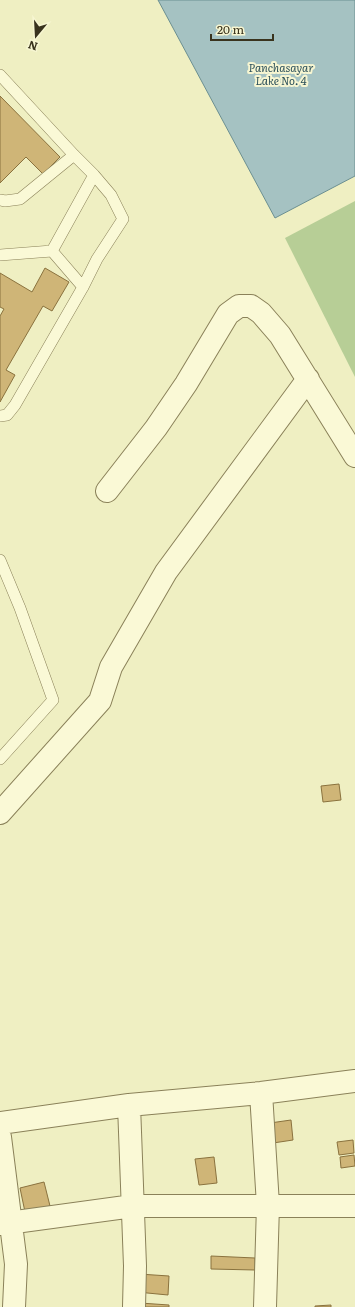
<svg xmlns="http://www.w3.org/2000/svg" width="355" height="1307" viewBox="0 0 355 1307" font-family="Literata,serif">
<rect width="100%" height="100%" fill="#efefc2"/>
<path fill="#b7ce96" d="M355,201V377L285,238Z"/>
<path fill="#a5c2c2" stroke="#6b8f91" d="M158,0H355V176L275,218Z"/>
<path fill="#cfb577" stroke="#8a723e" d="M0,96L60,157L43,174L26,157L0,183Z
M45,268L69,282L52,311L43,306L6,370L15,375L0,402V316L4,309L0,307V273L32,292Z
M339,784L341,800L323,802L321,786Z
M291,1120L293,1140L273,1143L270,1123Z
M353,1140L354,1153L339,1155L337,1142Z
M354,1155L355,1166L341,1168L340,1157Z
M214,1157L217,1183L199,1185L195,1159Z
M44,1182L50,1206L25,1212L20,1188Z
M211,1256L255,1258V1270L211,1269Z
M139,1274L169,1276L168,1295L137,1292Z
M140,1303L169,1305V1307H140Z
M331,1305V1307H315V1306Z"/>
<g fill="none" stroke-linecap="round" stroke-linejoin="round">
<g stroke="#8a8159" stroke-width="12">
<path id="service" d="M0,75L74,155L94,175L111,195L123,219L97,259L83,287L15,405L7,415L0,416
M0,200L5,201L20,199L74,155
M52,251L83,287
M0,255L52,251L94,175
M0,560L20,608L53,700L0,759"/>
</g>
<g stroke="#8a8159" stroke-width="24">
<path id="minor" d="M107,491L156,428L186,384L228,314L239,306H251L261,313L280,335L355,456
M0,813L100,701L111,667L166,572L308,379
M261,1093L268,1205L265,1307
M129,1105L135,1266L134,1307
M0,1123L129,1105L261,1093L355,1081
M0,1137L16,1264L14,1307
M0,1224L133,1206H355"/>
</g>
<use href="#service" stroke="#faf9d6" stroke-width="11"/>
<use href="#minor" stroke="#faf9d6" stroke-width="22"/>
</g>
<g text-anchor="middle" stroke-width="4" stroke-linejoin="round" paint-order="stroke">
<g font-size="11" font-style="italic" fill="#2c505a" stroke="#f7f6d2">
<text x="281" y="72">Panchasayar<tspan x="281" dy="13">Lake No. 4</tspan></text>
</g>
</g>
<g transform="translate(36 36) rotate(198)" stroke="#f7f6d2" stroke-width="3" paint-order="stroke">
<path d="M0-3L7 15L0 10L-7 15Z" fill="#39331d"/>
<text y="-6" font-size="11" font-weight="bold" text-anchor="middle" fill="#39331d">N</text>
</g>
<path d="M211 34v6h62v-6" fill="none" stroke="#39331d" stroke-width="2"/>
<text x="217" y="34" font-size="12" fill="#39331d" stroke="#f7f6d2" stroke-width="3" paint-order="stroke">20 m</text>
</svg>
